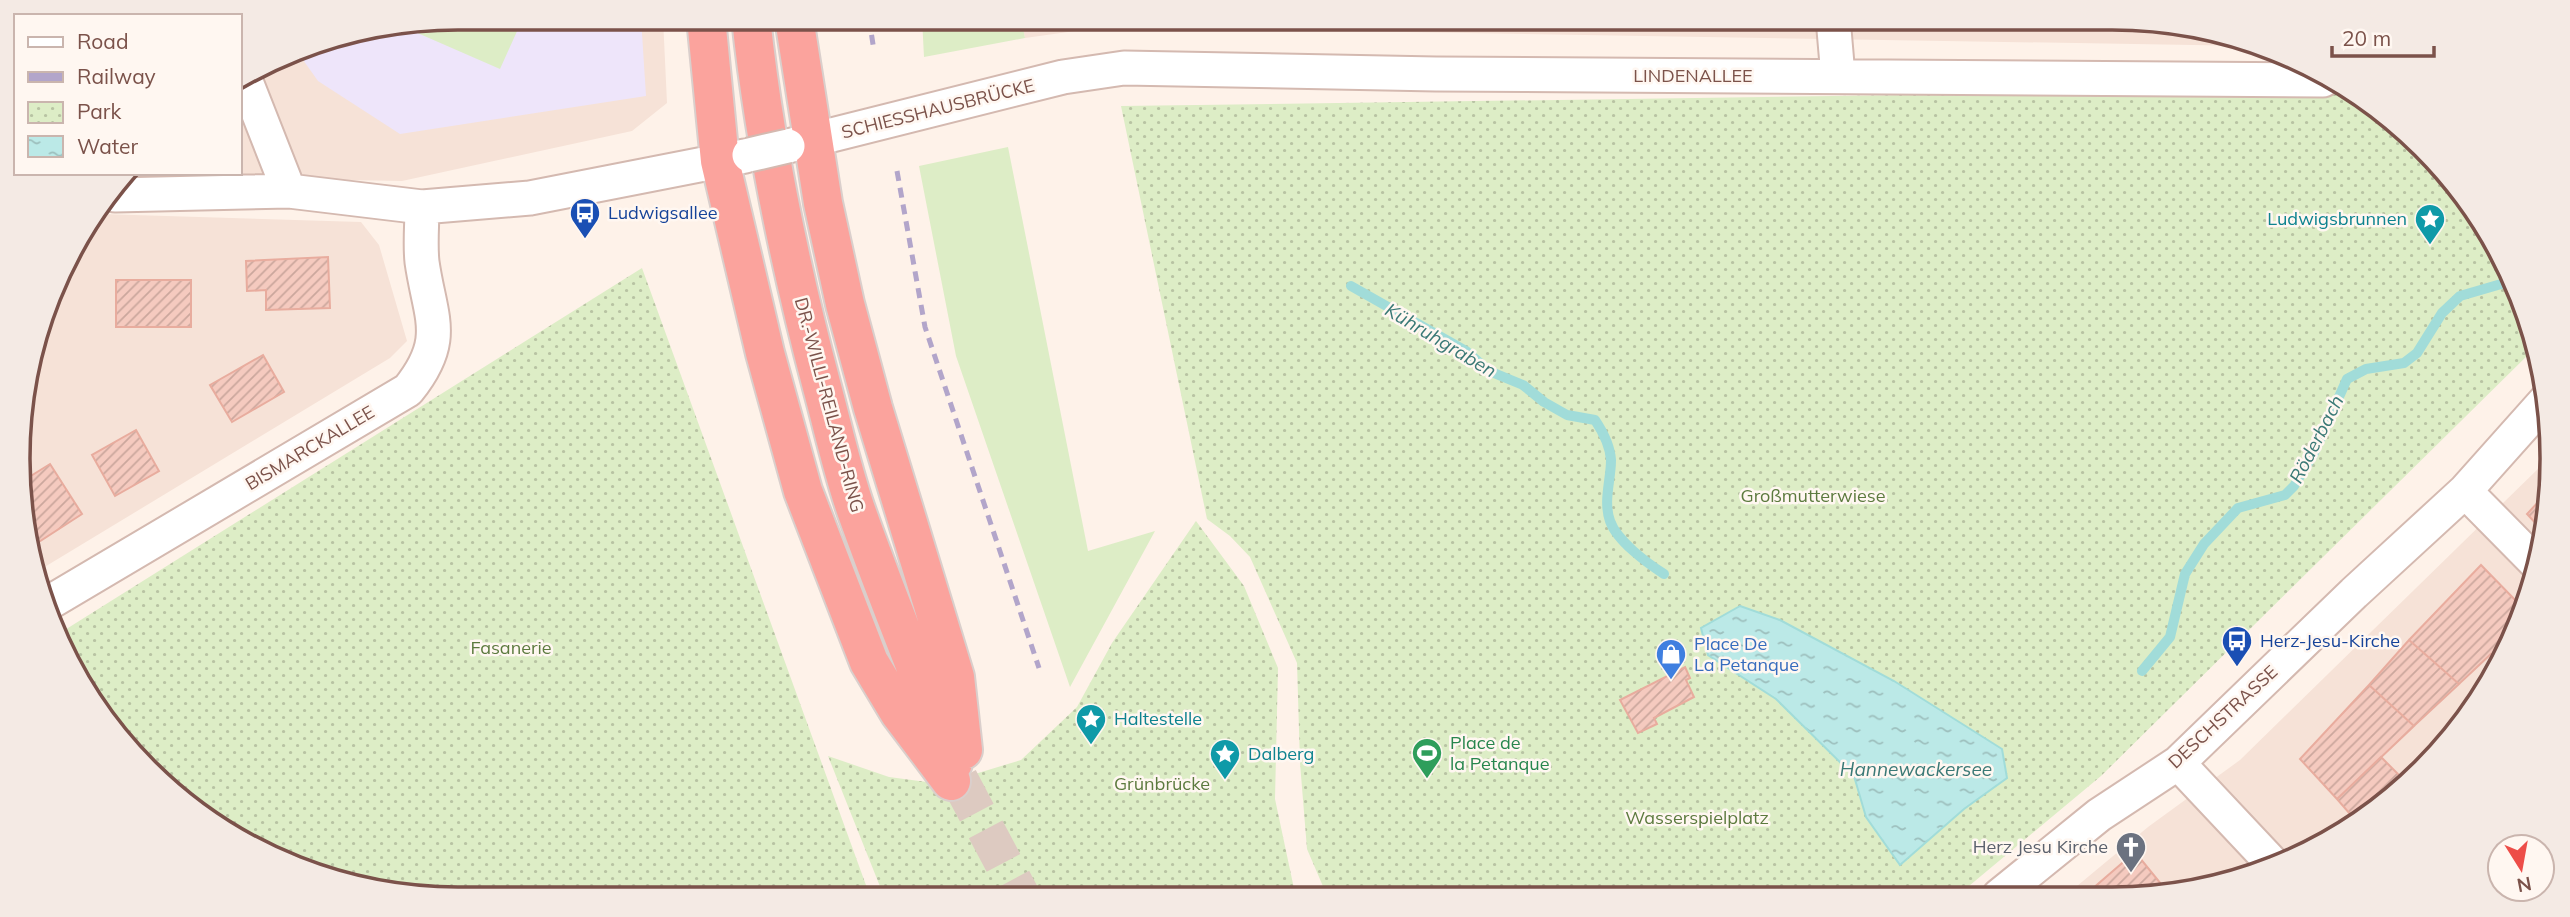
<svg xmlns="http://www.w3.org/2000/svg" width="2570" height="917" viewBox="0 0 2570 917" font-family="Mulish,sans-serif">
<defs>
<pattern id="park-dots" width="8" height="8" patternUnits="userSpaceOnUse" patternTransform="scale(1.75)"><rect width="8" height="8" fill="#ddedc6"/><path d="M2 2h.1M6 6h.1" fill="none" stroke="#b8c3a3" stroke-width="1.8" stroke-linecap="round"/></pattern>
<pattern id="water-ripples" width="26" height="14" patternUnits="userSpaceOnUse" patternTransform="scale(1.75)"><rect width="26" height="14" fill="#bbe9e7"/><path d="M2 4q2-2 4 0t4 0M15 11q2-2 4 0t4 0" fill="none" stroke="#9dbfbd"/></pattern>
<pattern id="building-hatch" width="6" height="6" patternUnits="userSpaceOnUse" patternTransform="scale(1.75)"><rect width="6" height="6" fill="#f5cabf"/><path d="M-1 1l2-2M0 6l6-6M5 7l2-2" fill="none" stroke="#cba79d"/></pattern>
</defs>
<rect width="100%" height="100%" fill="#fef2e9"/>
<path fill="#f6e2d7" d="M459,18H663L667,103L632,131L402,181L130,176L132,173H240V82L290,51Z
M1021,18H2111L2225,32L2252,46L1104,27L1025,38Z
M101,214L361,222L379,245L407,341L390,358L33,574L21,401L63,263Z
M2545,462L2538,572L2493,679L2403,790L2306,854L2169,896H2065L2148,827L2240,760Z"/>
<path fill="#eee5fa" d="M459,18H641L646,96L400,134L318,81L296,50Z"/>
<path fill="#ddedc6" d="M459,18H523L500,69L406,28Z
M922,18H1021L1025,38L924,57Z
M1008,147L1088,551L1155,531L1070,687L956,356L919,166Z"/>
<path fill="url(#park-dots)" d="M2340,89L2380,108L2493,238L2532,351L2101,776L1957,896L1328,898L1307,849L1300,763L1297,663L1250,557L1230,536L1207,519L1121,106Z
M642,268L871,899H459L345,885L213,825L92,704L60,633Z
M1196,521L1244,586L1278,668L1275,799L1296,898L885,899L828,756L889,777L942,784L1021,760L1077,707L1112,643Z"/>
<path fill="url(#water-ripples)" stroke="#a1dcd9" stroke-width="2" d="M1740,606L1780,620L1894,681L2002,749L2007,778L1964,809L1900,865L1866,817L1854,776L1776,699L1708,655L1701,628Z"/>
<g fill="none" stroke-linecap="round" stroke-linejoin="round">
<path stroke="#a1dcd9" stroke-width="10" d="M1351,286L1466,351L1489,371L1523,385L1544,402L1567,415L1595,420C1603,432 1610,445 1611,460C1611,480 1603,501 1610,521C1617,541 1647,563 1664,574
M2142,671L2170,637L2185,574L2204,544L2238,508L2285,495L2294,486L2313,455L2347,379L2366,369L2404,363L2417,353L2442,313L2460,296L2508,282"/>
</g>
<path fill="url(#building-hatch)" stroke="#e8ac9e" stroke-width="2" d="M328,257L330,308L266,310V290L247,291L246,261Z
M116,280H191V327H116Z
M263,355L284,392L232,422L210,385Z
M136,430L159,471L115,496L92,455Z
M50,464L82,514L31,547L26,479Z
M2542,498L2540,528L2527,514Z
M2481,565L2523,608L2500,663L2491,654L2459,684L2409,640Z
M2409,640L2459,684L2414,726L2369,685Z
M1685,667L1690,678L1686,680L1694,697L1654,718L1657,724L1638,733L1620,700Z
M2369,685L2414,726L2337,799L2300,759Z
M2381,757L2408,784L2403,790L2356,821L2337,799Z
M2135,852L2170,895L2084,896Z"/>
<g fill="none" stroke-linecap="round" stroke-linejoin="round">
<path stroke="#ddcac1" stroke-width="38" stroke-dasharray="38 19" stroke-linecap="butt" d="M959,779L1022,898"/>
<g stroke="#d4b9b0" stroke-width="37">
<path id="minor" d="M1833,18L1838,76
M245,79L289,191
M788,146L1063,77L1124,68L1436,74L2323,80
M115,195L289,191L422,207L530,198L745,156
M2465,491L2538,565
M47,604L408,390C449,339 430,318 422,262C420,244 422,225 422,207
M2178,763L2273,864
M1999,896L2099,815L2178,763L2354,593L2465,491L2548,398"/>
</g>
<g stroke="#dacfcc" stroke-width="42">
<path id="highway" d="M706,18L720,161L765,353L803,491L869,662L899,712L951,781
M751,18C764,142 790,266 822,387C833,428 842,470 856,510C886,595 921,679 953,763
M794,18L823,203L845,304L873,408L955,677L963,750"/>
</g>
<use href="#minor" stroke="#fff" stroke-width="33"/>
<use href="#highway" stroke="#fba39d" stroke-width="38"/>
<path stroke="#b2a5ca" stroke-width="5" stroke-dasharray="10 7" stroke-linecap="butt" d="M869,18L874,51
M897,171L925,327L1039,668"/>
<g stroke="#d4b9b0" stroke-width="37" stroke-linecap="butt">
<path id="minor-bridge" d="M749,155L788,146"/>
</g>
<use href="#minor-bridge" stroke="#fff" stroke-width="33"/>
</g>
<defs>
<g id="bus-pin" transform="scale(1.575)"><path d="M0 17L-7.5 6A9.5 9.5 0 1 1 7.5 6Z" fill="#1a4fb4" stroke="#fff7f1"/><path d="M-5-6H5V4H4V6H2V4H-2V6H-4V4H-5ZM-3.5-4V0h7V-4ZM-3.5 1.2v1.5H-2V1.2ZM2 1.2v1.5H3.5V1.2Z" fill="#fff"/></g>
<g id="sight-pin" transform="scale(1.575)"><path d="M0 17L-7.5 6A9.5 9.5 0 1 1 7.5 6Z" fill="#0f9aa8" stroke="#fff7f1"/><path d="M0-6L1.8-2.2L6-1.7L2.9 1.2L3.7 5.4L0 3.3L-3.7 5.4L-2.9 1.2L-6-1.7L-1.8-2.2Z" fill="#fff"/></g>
<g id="shop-pin" transform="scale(1.575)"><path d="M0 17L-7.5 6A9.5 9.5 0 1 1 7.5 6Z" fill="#3f7fe0" stroke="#fff7f1"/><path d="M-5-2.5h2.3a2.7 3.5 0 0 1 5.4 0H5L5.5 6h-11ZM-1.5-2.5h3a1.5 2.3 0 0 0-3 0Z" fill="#fff"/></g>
<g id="stadium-pin" transform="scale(1.575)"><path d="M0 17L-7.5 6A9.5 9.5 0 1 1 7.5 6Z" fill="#2e9e5b" stroke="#fff7f1"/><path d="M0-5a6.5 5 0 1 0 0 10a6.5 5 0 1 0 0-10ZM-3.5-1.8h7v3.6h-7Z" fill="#fff"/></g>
<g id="church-pin" transform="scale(1.575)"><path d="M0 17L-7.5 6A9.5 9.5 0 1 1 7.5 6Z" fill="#6b7280" stroke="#fff7f1"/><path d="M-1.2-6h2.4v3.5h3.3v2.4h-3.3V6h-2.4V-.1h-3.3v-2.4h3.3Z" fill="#fff"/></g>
</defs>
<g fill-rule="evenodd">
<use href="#bus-pin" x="585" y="213"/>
<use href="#sight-pin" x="2430" y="219"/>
<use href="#bus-pin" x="2237" y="641"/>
<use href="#shop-pin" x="1671" y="654"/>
<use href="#sight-pin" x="1091" y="719"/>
<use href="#stadium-pin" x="1427" y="753"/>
<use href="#sight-pin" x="1225" y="754"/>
<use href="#church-pin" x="2131" y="847"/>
</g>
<g text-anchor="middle" stroke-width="5" stroke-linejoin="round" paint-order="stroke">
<g font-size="18" fill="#7b524a" stroke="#fff7f1">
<text x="1693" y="82">LINDENALLEE</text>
<text transform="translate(938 109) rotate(-14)" y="6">SCHIESSHAUSBRÜCKE</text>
<text transform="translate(829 405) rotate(75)" y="6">DR.-WILLI-REILAND-RING</text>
<text transform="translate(310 448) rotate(-31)" y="6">BISMARCKALLEE</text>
<text transform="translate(2223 717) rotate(-43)" y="6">DESCHSTRASSE</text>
</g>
<g font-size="18" fill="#164399" stroke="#fff7f1" text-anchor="start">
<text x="608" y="219">Ludwigsallee</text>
<text x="2260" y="647">Herz-Jesu-Kirche</text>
</g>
<g font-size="18" fill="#0d838f" stroke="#fff7f1" text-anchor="start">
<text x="2407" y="225" text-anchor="end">Ludwigsbrunnen</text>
<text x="1114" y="725">Haltestelle</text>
<text x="1248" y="760">Dalberg</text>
</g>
<g font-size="18" fill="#5c7a3e" stroke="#fff7f1">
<text x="1813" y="502">Großmutterwiese</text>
<text x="511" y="654">Fasanerie</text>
<text x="1162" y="790">Grünbrücke</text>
<text x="1697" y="824">Wasserspielplatz</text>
</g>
<g font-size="18" fill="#366cbe" stroke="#fff7f1" text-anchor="start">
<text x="1694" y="650">Place De<tspan x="1694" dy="21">La Petanque</tspan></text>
</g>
<g font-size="18" fill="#27864d" stroke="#fff7f1" text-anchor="start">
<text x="1450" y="749">Place de<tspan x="1450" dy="21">la Petanque</tspan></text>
</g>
<g font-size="18" fill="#5b616d" stroke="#fff7f1" text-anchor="end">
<text x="2108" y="853">Herz Jesu Kirche</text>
</g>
<g font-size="19" font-style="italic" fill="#3a7976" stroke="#fff7f1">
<text transform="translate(1441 340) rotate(31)" y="7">Kühruhgraben</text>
<text transform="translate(2316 439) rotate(-63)" y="7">Röderbach</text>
<text x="1916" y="776">Hannewackersee</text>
</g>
</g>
<path d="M0 0H2570V917H0ZM458 30H2112A428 428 0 0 1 2540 458V459A428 428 0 0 1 2112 887H458A428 428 0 0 1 30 459V458A428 428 0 0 1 458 30Z" fill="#f4eae4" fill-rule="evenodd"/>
<path fill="none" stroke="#7b524a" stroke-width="3.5" d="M458 30H2112A428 428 0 0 1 2540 458V459A428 428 0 0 1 2112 887H458A428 428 0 0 1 30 459V458A428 428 0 0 1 458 30Z"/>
<rect x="14" y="14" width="228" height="161" fill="#fff7f1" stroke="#cab5ae" stroke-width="2"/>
<rect x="28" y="37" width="35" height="10" fill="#ffffff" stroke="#cab5ae" stroke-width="2"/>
<text x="77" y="49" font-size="21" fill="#7b524a">Road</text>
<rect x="28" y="72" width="35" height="10" fill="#b2a5ca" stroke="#cab5ae" stroke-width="2"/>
<text x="77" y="84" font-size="21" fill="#7b524a">Railway</text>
<rect x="28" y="102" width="35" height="21" fill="url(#park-dots)" stroke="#cab5ae" stroke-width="2"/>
<text x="77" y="119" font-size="21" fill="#7b524a">Park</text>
<rect x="28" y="136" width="35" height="21" fill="url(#water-ripples)" stroke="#cab5ae" stroke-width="2"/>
<text x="77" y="154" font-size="21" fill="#7b524a">Water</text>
<g transform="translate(2521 868) rotate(169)"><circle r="33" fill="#fff7f1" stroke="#cab5ae" stroke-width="2"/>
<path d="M0-5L12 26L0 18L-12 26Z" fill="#ed4d48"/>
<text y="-10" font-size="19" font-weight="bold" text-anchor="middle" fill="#7b524a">N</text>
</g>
<path d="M2332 46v10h102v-10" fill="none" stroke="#7b524a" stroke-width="3.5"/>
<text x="2342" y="46" font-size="21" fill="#7b524a" stroke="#fff7f1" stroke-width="5" paint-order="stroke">20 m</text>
</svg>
